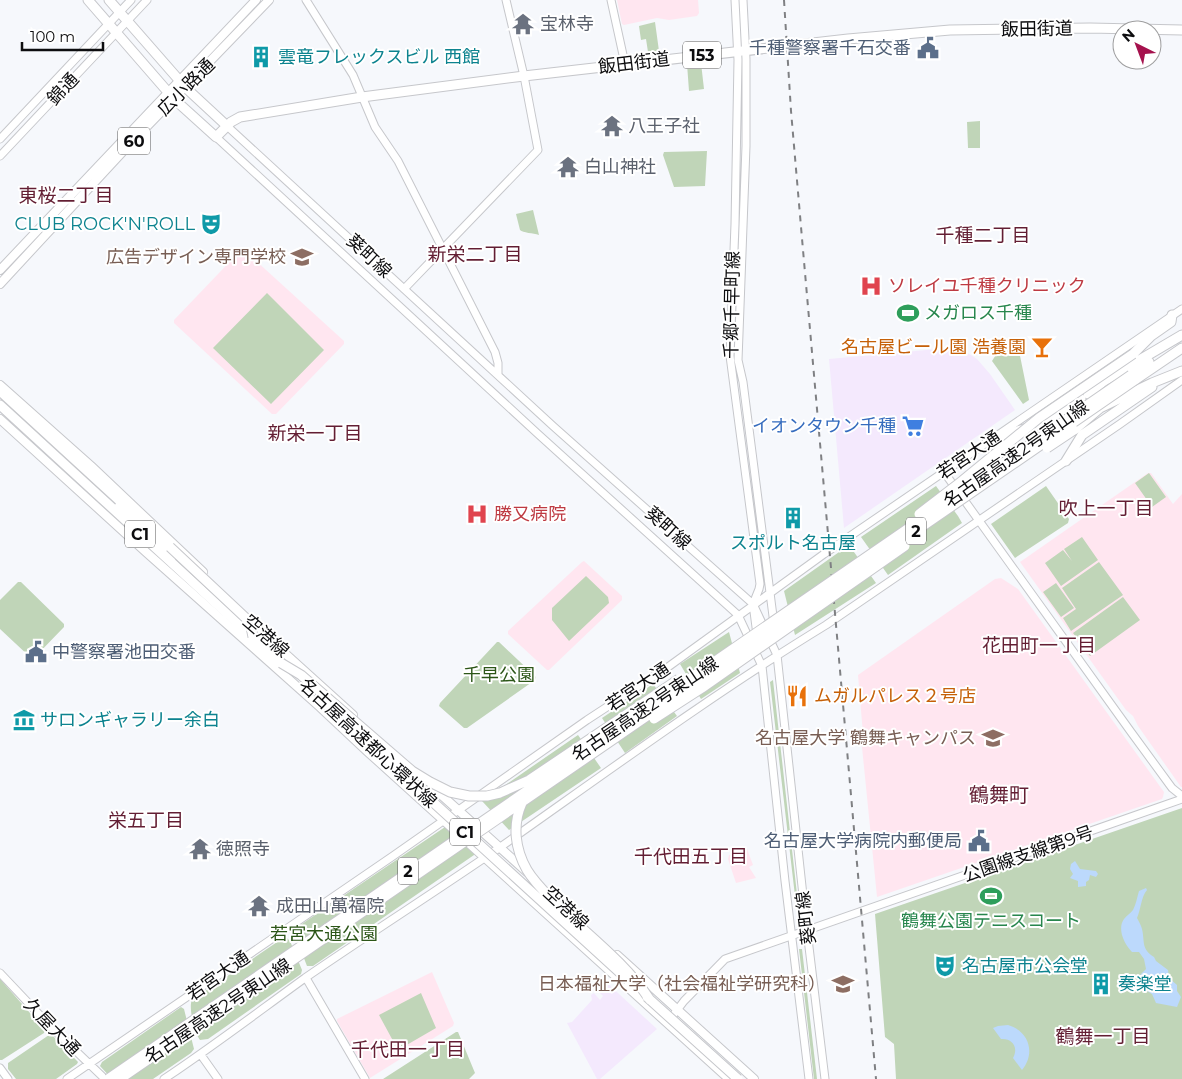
<svg xmlns="http://www.w3.org/2000/svg" width="1182" height="1079" viewBox="0 0 1182 1079" font-family="Montserrat,'Noto Sans JP',sans-serif">
<rect width="100%" height="100%" fill="#f6f8fc"/>
<path fill="#f4e9fd" d="M948,348L966,352L977,359L990,374L1015,410L844,528L829,359Z
M603,982H606L657,1029L600,1079H597L567,1023L572,1022L592,1000L591,995L594,993L600,1000L603,996L596,989Z"/>
<path fill="#ffe6f0" d="M617,0H698L699,13L697,16L669,20L657,18L624,25L622,24Z
M241,250H244L344,341V344L276,414H272L174,323V320Z
M1148,473H1151L1173,504L1182,494V787H1181L1138,726L1133,716L1126,710L1020,562Z
M584,561L622,596V600L549,670H547L508,634V631L582,562Z
M1001,578L1018,589L1164,792L1163,797L1162,799L877,897L861,737L863,734L858,675L995,579Z
M747,849L753,865L749,867L756,878L736,883L728,859L729,855Z
M432,972L454,1023L453,1026L370,1078L337,1021V1019Z"/>
<path fill="#c0d5b8" d="M655,22L659,51L648,52L646,39L641,40L639,26Z
M701,63L704,89L689,91L687,64Z
M980,121V148H968L967,122Z
M707,151L705,186L674,187L663,155L664,152Z
M533,210L539,235C533,233 523,233 520,230L516,214Z
M267,293L324,350L271,404L213,348Z
M1017,341L1029,400L1023,404L992,361L999,350Z
M1149,473L1166,497L1152,507L1135,483Z
M936,486L958,516L962,523L888,575L861,537Z
M1046,486L1069,519L1068,523L1015,558L991,524Z
M1082,537L1098,560L1061,586L1045,563L1063,550L1072,561L1064,549Z
M849,545L876,583L795,635L784,591Z
M1099,562L1123,595L1071,631L1063,618L1076,609L1062,588Z
M586,576L608,597L609,603L569,641L552,620V608Z
M18,582H21L64,624V627L35,657L31,658L0,629V600Z
M1056,583L1074,608L1061,617L1043,592Z
M1123,597L1140,620L1090,656L1073,633Z
M729,632L740,673L701,699L680,664Z
M497,642H499L536,677L535,680L467,728H464L439,706L440,703Z
M773,680L799,912L797,913L770,682Z
M653,684L677,716L625,753L602,718Z
M578,735L601,768L509,830L482,801Z
M1182,808V1079H896L894,1044L885,1037L875,914Z
M445,827H446L475,853L474,855L313,966H307L293,930Z
M283,938H287L290,941L302,970L301,974L208,1039L200,1040C195,1034 188,1007 192,1000Z
M799,949H802L817,1079H814Z
M0,979L45,1030L44,1033L2,1060H0Z
M421,993L436,1028L398,1050L379,1015Z
M181,1007L184,1009L194,1049L191,1053L153,1079H112L100,1066L102,1062Z
M456,1032H458L475,1073L469,1079H383Z
M49,1035L53,1036L78,1062L77,1064L56,1079H16L8,1069V1063Z"/>
<path fill="#bcd9fc" d="M1075,861L1080,869L1096,871L1098,874L1096,877L1090,875L1089,880L1086,882V886L1078,887V881L1070,878L1073,874L1070,869L1071,864Z
M1146,888L1147,890C1141,897 1141,909 1137,918C1139,922 1141,925 1142,929C1145,942 1141,949 1154,957L1156,961L1168,970L1169,978L1177,985V991L1181,997L1177,1007L1156,1003L1152,994C1147,991 1145,990 1144,984L1139,979C1139,974 1143,973 1146,969L1144,959L1139,952H1132C1124,944 1117,929 1124,919C1127,915 1130,914 1133,910C1136,904 1137,898 1139,891Z
M1008,1025C1029,1031 1036,1053 1022,1070L1013,1058C1019,1047 1012,1038 1001,1039L993,1028L998,1026Z"/>
<g fill="none" stroke-linecap="round" stroke-linejoin="round">
<g stroke="#c6c7cb" stroke-width="9">
<path id="secondary" d="M306,0L353,75L375,127L398,161L495,352L498,363V374
M611,0L625,64
M735,0L738,60L735,224L730,356L760,584L759,589L753,604L757,635
M743,0L746,59V146L738,360L743,382L774,624
M227,126L553,426L753,604L777,655L805,914L825,1079
M216,137L538,434L738,615L762,666L785,881L809,1079
M0,139L131,0
M0,156L147,0
M404,289L538,150L524,76L506,0
M944,472L1131,732L1172,788L1182,796
M0,973L53,1029L105,1079
M306,978L365,1079
M668,1022L684,1001L725,959L1182,799
M201,1055L218,1079
M0,1068L8,1079
M67,1079L393,856L587,720L668,667L824,554L1182,309
M164,1079C212,1047 258,1012 305,978C369,934 435,892 499,848C607,772 713,694 826,625L1120,424L1182,380"/>
</g>
<g stroke="#c6c7cb" stroke-width="10">
<path id="primary" d="M0,270L256,0
M0,284L126,148L269,0
M0,385L91,466L203,572
M0,419L146,552L320,707L368,752L729,1079
M119,506L173,556
M248,620L353,715
M428,783L527,872
M617,955L754,1079"/>
</g>
<g stroke="#c6c7cb" stroke-width="11">
<path id="highway" d="M88,0L174,99L216,137L231,122L240,117L362,97L524,76L848,39L950,30L1090,28L1182,30
M109,0L186,88L227,126
M1133,354L1151,336L1171,322L1172,315
M1131,375L1149,362
M1135,380L1182,348
M0,391L170,547
M1088,394L1104,381L1182,335
M0,405L281,663
M1074,430L1100,408L1152,383L1182,371
M992,439L1047,422L1081,399
M1066,461L1082,435L1152,387"/>
</g>
<use href="#secondary" stroke="#fff" stroke-width="7"/>
<use href="#primary" stroke="#fff" stroke-width="8"/>
<use href="#highway" stroke="#fff" stroke-width="9"/>
<path stroke="#7f8083" stroke-width="2" stroke-dasharray="6 6" stroke-linecap="butt" d="M784,0L791,111L803,250L876,1079"/>
<g stroke="#c6c7cb" stroke-width="11" stroke-linecap="butt">
<path id="highway-bridge" d="M1047,448L1074,430
M919,514L962,481L1039,418L1133,354
M170,547L250,622L253,637
M281,663L301,675L412,771L430,782L450,792L469,796H487L500,793L529,780L679,679
M320,699L628,980
M654,719L702,688L905,546
M522,803C512,825 515,849 527,870C536,885 550,897 562,910C593,939 627,965 650,1000
M647,997L738,1079
M108,1079L1131,375
M120,1079L1135,380"/>
</g>
<use href="#highway-bridge" stroke="#fff" stroke-width="9"/>
</g>
<defs>
<g id="temple-bare" transform="scale(1.725)"><path d="M0-6L5-2H3V0L6.5 2.5H4V6H1.5V3h-3V6H-4V2.5H-6.5L-3 0V-2H-5Z" fill="#6b7280" stroke="#fff" stroke-width="2.5" paint-order="stroke"/></g>
<g id="civic-bare" transform="scale(1.725)"><path d="M-.6-6.5H3V-4.5H.6V-3L4-1V1h2V6H-6V1h2V-1L-.6-3ZM-1.2 2.5V6h2.4V2.5Z" fill="#5c6f8a" stroke="#fff" stroke-width="2.5" paint-order="stroke"/></g>
<g id="building-bare" transform="scale(1.725)"><path d="M-4-6H4V6H1V3H-1V6H-4ZM-2.5-4.3h1.7v1.8h-1.7ZM.8-4.3h1.7v1.8H.8ZM-2.5-1h1.7V.8h-1.7ZM.8-1h1.7V.8H.8Z" fill="#0f9aa8" stroke="#fff" stroke-width="2.5" paint-order="stroke"/></g>
<g id="theatre-bare" transform="scale(1.725)"><path d="M-5-5.5Q0-4 5-5.5V0Q5 5 0 6Q-5 5-5 0ZM-3.3-2.5H-1v1.5H-3.3ZM1-2.5H3.3v1.5H1ZM-2.8 1Q0 5.5 2.8 1Z" fill="#0f9aa8" stroke="#fff" stroke-width="2.5" paint-order="stroke"/></g>
<g id="university-bare" transform="scale(1.725)"><path d="M0-5L7-2L0 1L-7-2ZM-4 1L0 2.5L4 1V4Q0 6-4 4Z" fill="#8d6e63" stroke="#fff" stroke-width="2.5" paint-order="stroke"/></g>
<g id="hospital-bare" transform="scale(1.725)"><path d="M-5-5h3v3.5h4V-5h3V5h-3V1.5h-4V5h-3Z" fill="#e0444e" stroke="#fff" stroke-width="2.5" paint-order="stroke"/></g>
<g id="stadium-bare" transform="scale(1.725)"><path d="M0-5a6.5 5 0 1 0 0 10a6.5 5 0 1 0 0-10ZM-3.5-1.8h7v3.6h-7Z" fill="#2e9e5b" stroke="#fff" stroke-width="2.5" paint-order="stroke"/></g>
<g id="bar-bare" transform="scale(1.725)"><path d="M-6-5H6L.8 .8V4.5H3.5V6h-7V4.5H-.8V.8Z" fill="#e8710a" stroke="#fff" stroke-width="2.5" paint-order="stroke"/></g>
<g id="supermarket-bare" transform="scale(1.725)"><path d="M-6-5.5h2.5l.6 2H6L4.5 2H-2.5L-4.4-4H-6ZM-1.5 3.2a1.3 1.3 0 1 0 .1 0ZM3 3.2a1.3 1.3 0 1 0 .1 0Z" fill="#3f7fe0" stroke="#fff" stroke-width="2.5" paint-order="stroke"/></g>
<g id="restaurant-bare" transform="scale(1.725)"><path d="M-5-6h1v4h1v-4h1v4h1v-4h1v5L-1.5 .5V6h-2V.5L-5-1ZM5-6V6H3V1.5H1.5Q1.5-4 5-6Z" fill="#e8710a" stroke="#fff" stroke-width="2.5" paint-order="stroke"/></g>
<g id="museum-bare" transform="scale(1.725)"><path d="M0-6L6-3V-2H-6V-3ZM-5-1h2V3h-2ZM-1-1h2V3h-2ZM3-1h2V3H3ZM-6 4H6V6H-6Z" fill="#0f9aa8" stroke="#fff" stroke-width="2.5" paint-order="stroke"/></g>
</defs>
<g fill-rule="evenodd">
<use href="#temple-bare" x="523" y="24"/>
<use href="#civic-bare" x="928" y="48"/>
<use href="#building-bare" x="261" y="57"/>
<use href="#temple-bare" x="612" y="126"/>
<use href="#temple-bare" x="568" y="167"/>
<use href="#theatre-bare" x="211" y="224"/>
<use href="#university-bare" x="302" y="257"/>
<use href="#hospital-bare" x="871" y="286"/>
<use href="#stadium-bare" x="908" y="313"/>
<use href="#bar-bare" x="1042" y="347"/>
<use href="#supermarket-bare" x="913" y="426"/>
<use href="#hospital-bare" x="477" y="514"/>
<use href="#building-bare" x="793" y="518"/>
<use href="#civic-bare" x="36" y="652"/>
<use href="#restaurant-bare" x="797" y="696"/>
<use href="#museum-bare" x="24" y="720"/>
<use href="#university-bare" x="993" y="738"/>
<use href="#civic-bare" x="979" y="841"/>
<use href="#temple-bare" x="200" y="849"/>
<use href="#stadium-bare" x="991" y="896"/>
<use href="#temple-bare" x="259" y="906"/>
<use href="#theatre-bare" x="945" y="966"/>
<use href="#university-bare" x="843" y="984"/>
<use href="#building-bare" x="1101" y="984"/>
</g>
<g text-anchor="middle" stroke-width="4" stroke-linejoin="round" paint-order="stroke">
<g fill="#fff" stroke="#565657" stroke-width="1">
<rect x="683" y="41.5" width="38" height="27" rx="4"/>
<rect x="118" y="127.5" width="32" height="27" rx="4"/>
<rect x="906" y="517.5" width="20" height="27" rx="4"/>
<rect x="125" y="520.5" width="30" height="27" rx="4"/>
<rect x="450" y="818.5" width="30" height="27" rx="4"/>
<rect x="398" y="857.5" width="20" height="27" rx="4"/>
</g>
<g font-size="16" font-weight="bold" fill="#0d0d0f">
<text x="702" y="61">153</text>
<text x="134" y="147">60</text>
<text x="916" y="537">2</text>
<text x="140" y="540">C1</text>
<text x="465" y="838">C1</text>
<text x="408" y="877">2</text>
</g>
<g font-size="18" fill="#5b616d" stroke="#fff" text-anchor="start">
<text x="540" y="30">宝林寺</text>
<text x="628" y="132">八王子社</text>
<text x="584" y="173">白山神社</text>
<text x="216" y="855">徳照寺</text>
<text x="276" y="912">成田山萬福院</text>
</g>
<g font-size="18" fill="#0d0d0f" stroke="#fff">
<text transform="translate(1037 29) rotate(-1)" y="6">飯田街道</text>
<text transform="translate(634 63) rotate(-7)" y="6">飯田街道</text>
<text transform="translate(186 87) rotate(-45)" y="6">広小路通</text>
<text transform="translate(63 89) rotate(-47)" y="6">錦通</text>
<text transform="translate(369 256) rotate(43)" y="6">葵町線</text>
<text transform="translate(732 305) rotate(-89)" y="6">千郷千早町線</text>
<text transform="translate(1016 454) rotate(-35)" y="6">名古屋高速2号東山線</text>
<text transform="translate(969 455) rotate(-34)" y="6">若宮大通</text>
<text transform="translate(668 528) rotate(42)" y="6">葵町線</text>
<text transform="translate(266 636) rotate(41)" y="6">空港線</text>
<text transform="translate(638 687) rotate(-34)" y="6">若宮大通</text>
<text transform="translate(645 709) rotate(-34)" y="6">名古屋高速2号東山線</text>
<text transform="translate(368 743) rotate(43)" y="6">名古屋高速都心環状線</text>
<text transform="translate(1028 854) rotate(-19)" y="6">公園線支線第9号</text>
<text transform="translate(566 908) rotate(43)" y="6">空港線</text>
<text transform="translate(806 918) rotate(-97)" y="6">葵町線</text>
<text transform="translate(218 976) rotate(-35)" y="6">若宮大通</text>
<text transform="translate(218 1011) rotate(-34)" y="6">名古屋高速2号東山線</text>
<text transform="translate(52 1027) rotate(46)" y="6">久屋大通</text>
</g>
<g font-size="18" fill="#4e5e75" stroke="#fff" text-anchor="end">
<text x="911" y="54">千種警察署千石交番</text>
<text x="52" y="658" text-anchor="start">中警察署池田交番</text>
<text x="962" y="847">名古屋大学病院内郵便局</text>
</g>
<g font-size="18" fill="#0d838f" stroke="#fff" text-anchor="start">
<text x="278" y="63">雲竜フレックスビル 西館</text>
<text x="195" y="230" text-anchor="end">CLUB ROCK'N'ROLL</text>
<text x="793" y="549" text-anchor="middle">スポルト名古屋</text>
<text x="40" y="726">サロンギャラリー余白</text>
<text x="962" y="972">名古屋市公会堂</text>
<text x="1118" y="990">奏楽堂</text>
</g>
<g font-size="18" fill="#785e54" stroke="#fff" text-anchor="end">
<text x="286" y="263">広告デザイン専門学校</text>
<text x="976" y="744">名古屋大学 鶴舞キャンパス</text>
<text x="826" y="990">日本福祉大学（社会福祉学研究科）</text>
</g>
<g font-size="18" fill="#be3a42" stroke="#fff" text-anchor="start">
<text x="888" y="292">ソレイユ千種クリニック</text>
<text x="494" y="520">勝又病院</text>
</g>
<g font-size="18" fill="#27864d" stroke="#fff" text-anchor="start">
<text x="924" y="319">メガロス千種</text>
<text x="991" y="927" text-anchor="middle">鶴舞公園テニスコート</text>
</g>
<g font-size="18" fill="#c56008" stroke="#fff" text-anchor="end">
<text x="1026" y="353">名古屋ビール園 浩養園</text>
<text x="814" y="702" text-anchor="start">ムガルパレス２号店</text>
</g>
<g font-size="18" fill="#366cbe" stroke="#fff" text-anchor="end">
<text x="896" y="432">イオンタウン千種</text>
</g>
<g font-size="18" fill="#2c5618" stroke="#fff">
<text x="499" y="681">千早公園</text>
<text x="324" y="940">若宮大通公園</text>
</g>
<g font-size="19" fill="#631e33" stroke="#fff">
<text x="66" y="202">東桜二丁目</text>
<text x="983" y="242">千種二丁目</text>
<text x="475" y="261">新栄二丁目</text>
<text x="315" y="440">新栄一丁目</text>
<text x="1106" y="515">吹上一丁目</text>
<text x="1039" y="652">花田町一丁目</text>
<text x="146" y="827">栄五丁目</text>
<text x="691" y="863">千代田五丁目</text>
<text x="1103" y="1043">鶴舞一丁目</text>
<text x="408" y="1056">千代田一丁目</text>
</g>
<g font-size="20" fill="#631e33" stroke="#fff">
<text x="999" y="802">鶴舞町</text>
</g>
</g>
<g transform="translate(1137 45) rotate(318)"><circle r="24" fill="#ffffff" stroke="#9e9e9f"/>
<path d="M0-4L9 19L0 12L-9 19Z" fill="#a5114d"/>
<text y="-8" font-size="14" font-weight="bold" text-anchor="middle" fill="#0d0d0f">N</text>
</g>
<path d="M22 42v8h81v-8" fill="none" stroke="#0d0d0f" stroke-width="2.5"/>
<text x="30" y="42" font-size="15" fill="#0d0d0f" stroke="#ffffff" stroke-width="4" paint-order="stroke">100 m</text>
</svg>
